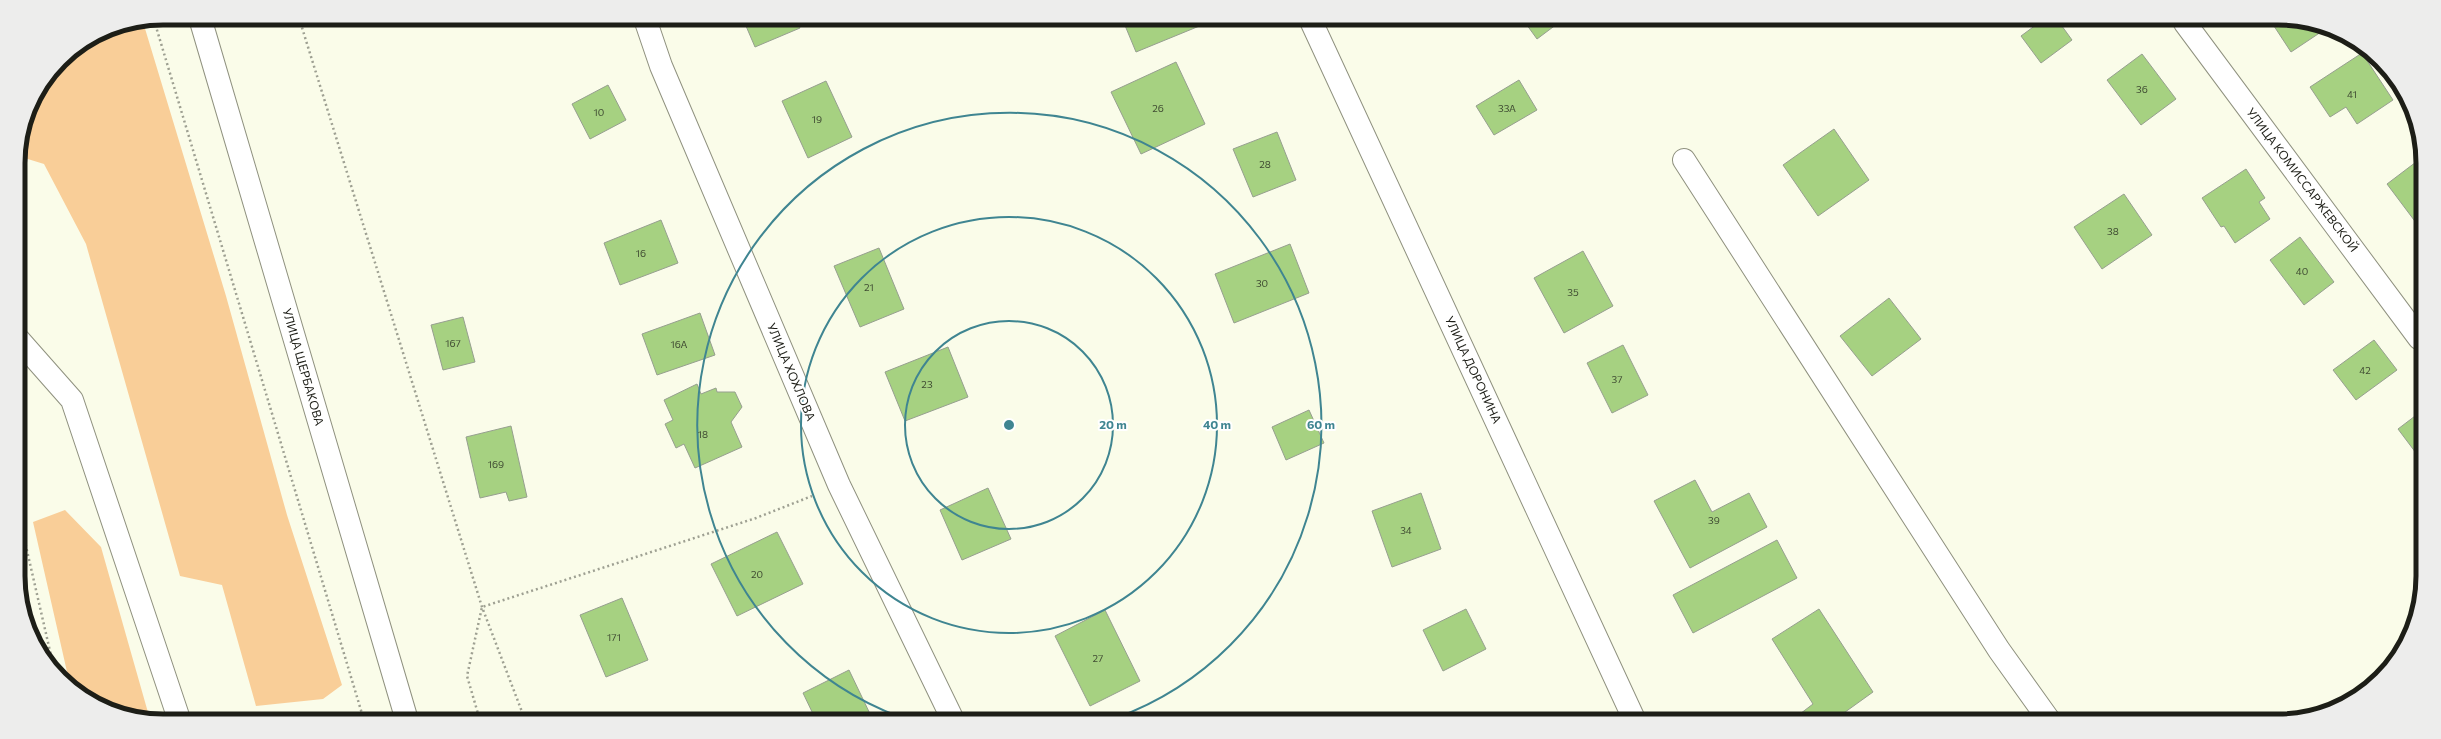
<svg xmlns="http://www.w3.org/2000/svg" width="2441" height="739" viewBox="0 0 2441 739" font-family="Commissioner,sans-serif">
<rect width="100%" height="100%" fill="#fafce9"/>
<path fill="#f9ce98" d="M143,22L226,296L287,515L342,685L323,699L256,706L222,585L180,576L86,244L44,164L18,156L29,107L61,60L108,29Z
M65,510L101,547L149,716C115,716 97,707 70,685L33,522Z"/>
<path fill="#a6d181" stroke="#969f8f" d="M743,19H796L800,28L755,47Z
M1131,20H1214L1136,52L1124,23Z
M1524,21H1561L1537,39Z
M2040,22H2059L2072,40L2041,63L2021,36Z
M2272,23H2315L2327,28L2291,52Z
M2362,53L2393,100L2357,124L2346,107L2330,117L2310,87Z
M2142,54L2176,99L2141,125L2107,80Z
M1176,62L1205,124L1141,154L1111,92Z
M1519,80L1537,110L1494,135L1476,106Z
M826,81L852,137L808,158L782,101Z
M608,85L626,120L590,139L572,104Z
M1834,129L1869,180L1818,216L1783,165Z
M1277,132L1296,180L1253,197L1233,149Z
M2420,159V228L2387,184Z
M2246,169L2265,198L2259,202L2270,219L2235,243L2224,226L2221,227L2202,198Z
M2124,194L2152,235L2102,269L2074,227Z
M661,220L678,263L620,285L604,243Z
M2300,237L2334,282L2304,305L2270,260Z
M1290,244L1309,293L1234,323L1215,274Z
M879,248L904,309L860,327L834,266Z
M1583,251L1613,306L1564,333L1534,278Z
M1889,298L1921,339L1872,376L1840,336Z
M700,313L715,355L657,375L642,334Z
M463,317L475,362L443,370L431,325Z
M2374,340L2397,370L2356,400L2333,370Z
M1623,345L1648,395L1612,413L1587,363Z
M948,347L968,397L905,421L885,372Z
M697,384L701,394L716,388L717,392H735L742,407L731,422L742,447L695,468L684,444L676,448L665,424L673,420L664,400Z
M1309,410L1324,443L1286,460L1272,427Z
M2419,413V457L2398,429Z
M511,426L527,497L509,501L506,492L480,498L466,437Z
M1695,480L1712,512L1749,493L1767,527L1690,568L1654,501Z
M988,488L1011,539L962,560L940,510Z
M1421,493L1441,549L1392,567L1372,511Z
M777,532L803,584L737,616L711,564Z
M1777,540L1797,578L1693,633L1673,595Z
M622,598L648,660L606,677L580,615Z
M1466,609L1486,649L1443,671L1423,630Z
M1819,609L1873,692L1834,720H1792L1813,704L1772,639Z
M1105,610L1140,681L1090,706L1055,636Z
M849,670L872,718H815L803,693Z
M1126,713L1128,718H1112Z"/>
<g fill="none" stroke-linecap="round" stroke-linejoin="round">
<g stroke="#8f917f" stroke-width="24">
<path id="minor" d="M645,19L661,66L839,485L952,718
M1311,21L1634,719
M2185,23L2419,338
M1684,160L1999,650L2049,720
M19,340L72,400L178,716"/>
</g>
<g stroke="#8f917f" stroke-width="24">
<path id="major" d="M200,18L406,717"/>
</g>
<path stroke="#9ea092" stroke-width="2.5" stroke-dasharray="2 3" stroke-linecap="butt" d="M299,18L482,607L524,717
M154,20L363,717
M20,520L55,673
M479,717L467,676L482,607L756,518L812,496"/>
<use href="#minor" stroke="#fff" stroke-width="22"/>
<use href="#major" stroke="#fff" stroke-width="22"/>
</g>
<g fill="none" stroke="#3f8591" stroke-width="2">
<circle cx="1009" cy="425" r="104"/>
<circle cx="1009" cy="425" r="208"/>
<path d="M900 717A312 312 0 1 1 1116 718"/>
</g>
<g text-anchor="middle" stroke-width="4" stroke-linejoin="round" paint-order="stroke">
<g font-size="10" fill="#3f4b32">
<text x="2142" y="93">36</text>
<text x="2352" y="98">41</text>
<text x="1158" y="112">26</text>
<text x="1507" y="112">33А</text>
<text x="599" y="116">10</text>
<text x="817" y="123">19</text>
<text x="1265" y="168">28</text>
<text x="2113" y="235">38</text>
<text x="641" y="257">16</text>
<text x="2302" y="275">40</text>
<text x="1262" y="287">30</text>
<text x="869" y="291">21</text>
<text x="1573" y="296">35</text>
<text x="453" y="347">167</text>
<text x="679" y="348">16А</text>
<text x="2365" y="374">42</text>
<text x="1617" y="383">37</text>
<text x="927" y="388">23</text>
<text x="703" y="438">18</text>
<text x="496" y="468">169</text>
<text x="1714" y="524">39</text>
<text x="1406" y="534">34</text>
<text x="757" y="578">20</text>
<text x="614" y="641">171</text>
<text x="1098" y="662">27</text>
</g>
<g font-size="12" fill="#1d1e17" stroke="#fff">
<text transform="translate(2302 180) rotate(53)" y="4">УЛИЦА КОМИССАРЖЕВСКОЙ</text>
<text transform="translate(303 367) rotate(74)" y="4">УЛИЦА ЩЕРБАКОВА</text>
<text transform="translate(1473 370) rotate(65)" y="4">УЛИЦА ДОРОНИНА</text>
<text transform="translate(791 372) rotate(67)" y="4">УЛИЦА ХОХЛОВА</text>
</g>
</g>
<path d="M0 0H2441V739H0ZM163 25H2278A138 138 0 0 1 2416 163V576A138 138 0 0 1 2278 714H163A138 138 0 0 1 25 576V163A138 138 0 0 1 163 25Z" fill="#ededec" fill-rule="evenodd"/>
<path fill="none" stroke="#1d1e17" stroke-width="5" d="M163 25H2278A138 138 0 0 1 2416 163V576A138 138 0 0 1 2278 714H163A138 138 0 0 1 25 576V163A138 138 0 0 1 163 25Z"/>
<circle cx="1009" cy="425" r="6" fill="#3f8591" stroke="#fff" stroke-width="2"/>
<g font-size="12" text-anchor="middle" font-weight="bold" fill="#3f8591" stroke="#fff" stroke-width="4" stroke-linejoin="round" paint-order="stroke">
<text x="1113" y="429">20 m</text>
<text x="1217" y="429">40 m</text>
<text x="1321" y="429">60 m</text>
</g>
</svg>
